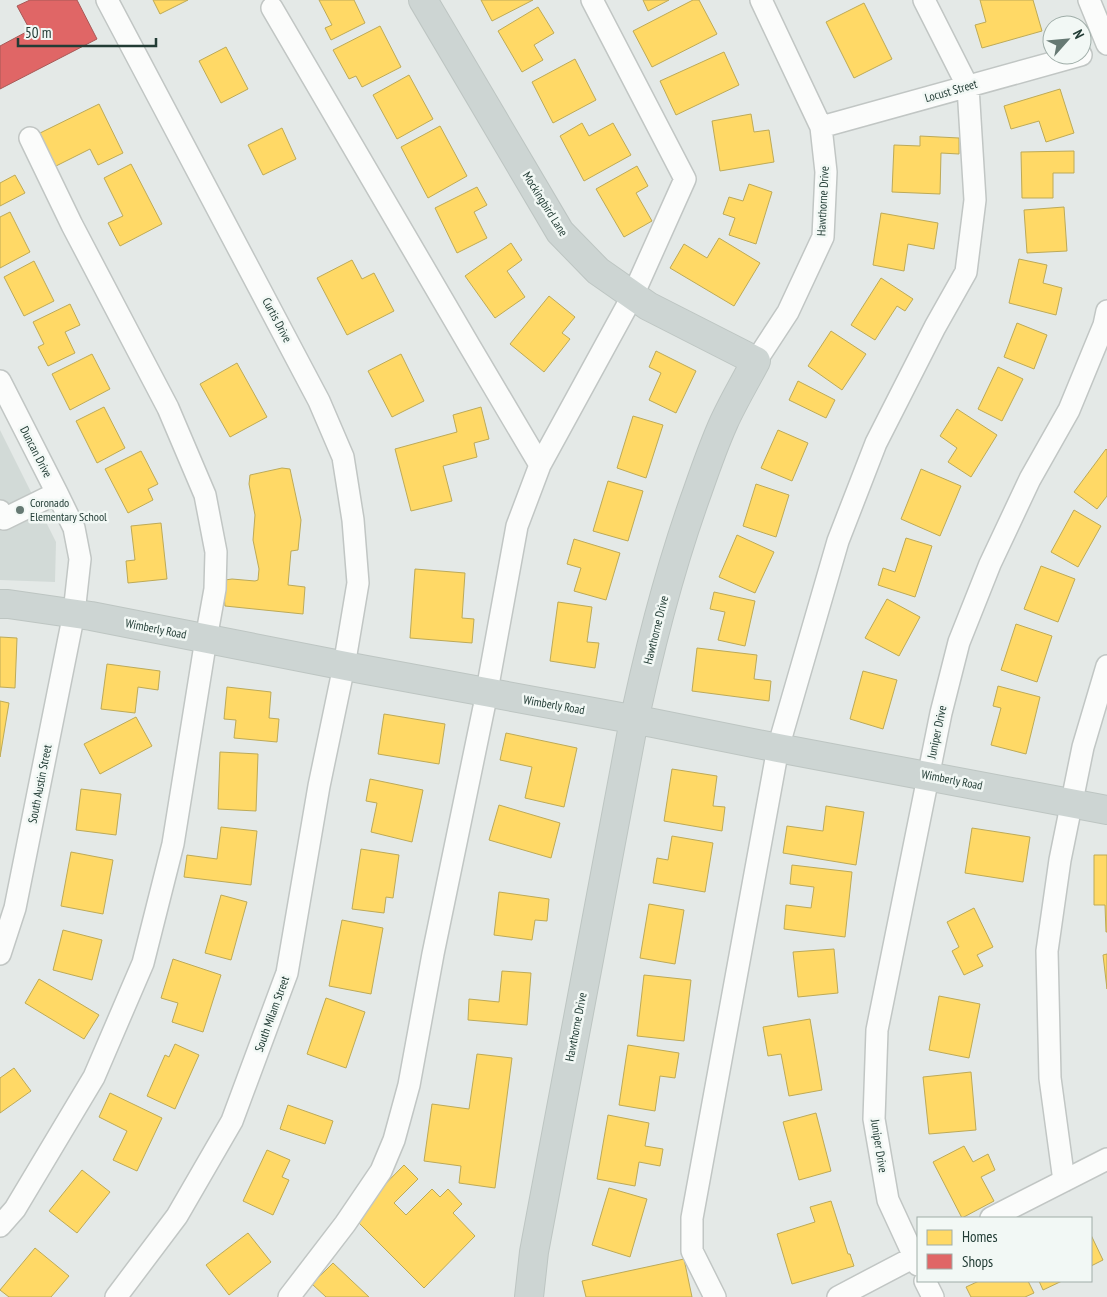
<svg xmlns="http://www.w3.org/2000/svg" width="1107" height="1297" viewBox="0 0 1107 1297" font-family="'PT Sans Narrow',sans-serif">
<rect width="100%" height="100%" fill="#e4e9e7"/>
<path fill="#d2dad7" d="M0,430L56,542L55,582L0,580Z"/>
<path fill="#ffd966" stroke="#bdaa57" d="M153,0H188L160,14Z
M319,0H354L365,23L331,40L325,28L332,25Z
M481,0H533L492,21Z
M643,0H669L648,11Z
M693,0H699L717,34L652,67L633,31Z
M980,0H1033L1042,31L982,48L975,25L986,22Z
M864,3L892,59L854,78L826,22Z
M538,7L554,33L534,45L543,60L522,72L498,31Z
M380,26L401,67L362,87L356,76L349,79L333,50Z
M226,47L248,89L221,103L199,61Z
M724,52L739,85L676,115L660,81Z
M575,59L596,100L553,123L532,82Z
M409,75L433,119L397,139L373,95Z
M1060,89L1074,133L1046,142L1039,121L1011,129L1004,106Z
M99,104L123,153L98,165L90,149L52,168L36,135Z
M751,114L754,132L769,130L774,162L720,171L712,121Z
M582,123L589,136L613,123L631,155L584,181L560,136Z
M440,126L467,176L428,198L401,147Z
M282,128L296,159L263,175L248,145Z
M920,136L959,138V154L941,153L940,194L892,192L894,145L920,146Z
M1074,151V173H1053V198H1022L1021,152Z
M131,164L162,224L120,246L108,223L123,216L104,178Z
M637,166L648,186L636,193L652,221L624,237L596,189Z
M15,175L25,193L0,206V183Z
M749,184L772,192L756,244L729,235L735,218L723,214L729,197L743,201Z
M477,187L487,205L474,212L487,238L457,253L435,208Z
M1064,207L1067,251L1027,253L1024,210Z
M10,212L30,252L0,268V217Z
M881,213L938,223L934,249L908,244L904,271L873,265Z
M719,238L760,263L734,306L670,268L684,244L707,258Z
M511,243L522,260L507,271L525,297L495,318L465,276Z
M1019,259L1047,265L1043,283L1062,288L1056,315L1009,303Z
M352,260L362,279L374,273L394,311L347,335L317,278Z
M34,261L54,301L24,316L4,277Z
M881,278L913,299L905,311L897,306L875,340L851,325Z
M549,296L575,317L562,333L570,339L544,372L510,344Z
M70,304L80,325L65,332L75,353L48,366L38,347L44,344L33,322Z
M1017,323L1047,335L1034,369L1004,357Z
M831,331L866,354L842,390L808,366Z
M656,351L696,371L676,413L649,400L661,373L649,367Z
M92,354L110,389L70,410L52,374Z
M401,354L424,401L392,417L368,371Z
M237,363L267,417L230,437L200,384Z
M998,367L1023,379L1002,421L978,409Z
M798,381L835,400L826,418L789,400Z
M104,407L125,448L97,463L76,421Z
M481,407L489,439L474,443L477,457L443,466L452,501L411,511L395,449L457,432L453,415Z
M957,409L997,435L971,477L948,462L957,448L940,436Z
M633,416L663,425L646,478L617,468Z
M778,430L808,443L792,481L761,468Z
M1106,449L1107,450V496L1097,509L1074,492Z
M141,451L158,484L148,489L153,500L128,513L105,469Z
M282,468L290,469L301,520L298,550L291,551L288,585L305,587L303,614L225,606L224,596L225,580L232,579L255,581L258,580L259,569L253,540L255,515L249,484L250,475Z
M921,469L961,486L940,536L901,519Z
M608,481L643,491L628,541L593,531Z
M756,484L789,495L776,537L743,526Z
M1074,510L1101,526L1078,567L1051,552Z
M161,523L167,579L128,583L126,561L135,560L131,526Z
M737,535L774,552L755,593L719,577Z
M906,538L932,546L915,597L878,585L883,568L895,572Z
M574,539L620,553L606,600L574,591L581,568L567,564Z
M1041,566L1075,579L1058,622L1024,609Z
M415,569L465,573L462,618L474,619L472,643L410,638Z
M714,592L755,601L745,646L718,640L725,612L710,609Z
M887,599L920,617L899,656L865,638Z
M558,602L592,607L587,642L599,643L595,668L550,661Z
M1016,624L1052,636L1037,682L1001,670Z
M0,637L17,638L15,688L0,687Z
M697,648L757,655L754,679L771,681L769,701L692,691Z
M107,664L160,671L158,690L138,687L135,713L101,709Z
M863,671L897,680L883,729L850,719Z
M998,686L1040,697L1026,754L991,745L1001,708L993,706Z
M227,687L271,692L269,718L279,719L277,742L234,738L236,720L224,719Z
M0,701L9,703L0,757Z
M384,714L445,724L439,764L378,754Z
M136,717L152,746L100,774L84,744Z
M506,733L577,748L564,807L525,798L532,767L500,760Z
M220,752L258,754L256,811L218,809Z
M672,769L717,776L713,806L725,807L722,831L664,821Z
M370,779L423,790L412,842L371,832L377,803L366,801Z
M81,789L121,794L116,835L76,830Z
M499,805L560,823L551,858L489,840Z
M826,806L864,812L856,865L783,853L787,826L823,831Z
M221,827L257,831L251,885L184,877L187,855L217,859Z
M972,828L1030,837L1023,882L965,873Z
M672,836L713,843L705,892L653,883L657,858L668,860Z
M361,849L399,855L393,898L386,897L384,913L352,909Z
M71,852L113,860L103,914L61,906Z
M1094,855H1107V932H1106L1105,905H1094Z
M792,865L852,872L845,937L784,929L786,905L811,908L814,887L790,884Z
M499,892L549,899L547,921L535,920L532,940L494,935Z
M221,895L247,902L231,960L205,953Z
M649,904L684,910L675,964L640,958Z
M974,908L993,947L977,955L983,966L964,975L952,951L959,947L947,922Z
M342,920L383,928L371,994L329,986Z
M63,930L102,940L92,980L53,970Z
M834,949L838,993L798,997L793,952Z
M1107,954V989L1103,955Z
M173,959L221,975L203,1032L172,1022L178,1003L161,998Z
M502,971L531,973L527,1025L468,1020L469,999L499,1002Z
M644,975L691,980L684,1041L637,1036Z
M39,979L99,1015L84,1039L25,1003Z
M939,996L980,1004L969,1058L929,1050Z
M326,998L365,1012L346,1068L307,1054Z
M810,1019L822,1090L789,1096L781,1054L768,1056L763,1027Z
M175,1044L199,1055L175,1109L147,1096L165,1055L169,1057Z
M628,1045L679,1053L675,1078L660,1076L655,1111L619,1105Z
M477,1054L512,1058L495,1188L459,1183L461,1166L424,1161L432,1104L469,1109Z
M14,1068L31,1091L0,1113V1078Z
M971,1072L976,1130L929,1134L923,1077Z
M110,1093L162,1118L137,1171L113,1160L127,1131L99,1117Z
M288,1105L333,1121L325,1144L280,1129Z
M816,1113L831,1171L799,1180L783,1122Z
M608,1115L649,1123L645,1146L663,1149L660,1166L639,1162L635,1186L597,1179Z
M964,1146L973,1162L988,1154L995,1170L981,1177L994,1201L962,1218L933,1162Z
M267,1150L290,1160L282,1177L289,1180L273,1215L243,1201Z
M404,1165L418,1179L394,1203L406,1215L432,1189L440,1197L448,1189L462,1204L453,1213L475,1236L424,1288L353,1217Z
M82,1170L110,1192L77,1233L49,1211Z
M609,1188L647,1199L630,1257L592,1245Z
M831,1201L848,1254H850L854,1266L792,1284L777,1234L815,1222L810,1207Z
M248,1233L271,1262L229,1295L206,1265Z
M1091,1235L1103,1260L1091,1266Z
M35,1248L69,1276L51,1297H9L0,1290Z
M684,1259L692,1297H586L582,1281Z
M333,1263L369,1297H326L312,1284Z
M979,1281H1028L1034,1293L1025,1297H971L966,1287Z
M1039,1281H1062L1043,1290Z"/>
<path fill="#e06666" stroke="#a75957" d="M30,0H77L97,39L0,89V46L30,30L17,6Z"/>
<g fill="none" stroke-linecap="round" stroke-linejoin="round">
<g stroke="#c1c6c4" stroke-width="24">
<path id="minor" d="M107,0L319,401L343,457L353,520L358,583L344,666L319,786L287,973L232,1121L177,1216L116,1297
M1089,0L1107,44
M272,8L469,345L540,465
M821,127L1081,55
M756,361L788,312L823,237L826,172L821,127L761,0
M0,381L57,493L74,528L80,559L74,613L15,908L0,954
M0,511L4,519L57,493
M1064,1181L1050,1078L1047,951L1060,860L1083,747L1107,666
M991,1218L1107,1159
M0,1226L15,1209L94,1077L143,963L173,844L206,639L215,589L216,552L205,495L168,408L72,225L30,138
M918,1265L888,1200L874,1119L877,1030L941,713L959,642L990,564L1030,479L1069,410L1104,325L1107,311
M925,1281L933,1297
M289,1297L345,1224L381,1171L394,1140L409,1085L433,954L484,707L517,526L540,465L633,295L685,179L592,0
M715,1297L692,1251V1218L778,748L838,541L876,443L935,327L966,272L975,200L968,87L924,0
M838,1297L918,1255"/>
</g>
<g stroke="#bdc5c2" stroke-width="30">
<path id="major" d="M423,0L560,232L598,271L648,306L756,361C745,382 733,402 724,422C714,444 706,467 698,490C669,570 648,653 631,736L534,1252L529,1297
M0,604H8L91,616L361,669L653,723L778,748L1107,810"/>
</g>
<use href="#minor" stroke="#fbfcfb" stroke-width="21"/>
<use href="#major" stroke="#cdd5d3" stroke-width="28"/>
</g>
<circle fill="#667973" stroke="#f2f8f5" stroke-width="2" cx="20" cy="510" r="5"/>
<g text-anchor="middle" stroke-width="5" stroke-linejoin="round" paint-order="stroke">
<g font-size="12" fill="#223c35" stroke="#f2f8f5">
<text transform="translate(951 91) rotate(-16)" y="4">Locust Street</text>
<text transform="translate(823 201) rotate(-87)" y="4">Hawthorne Drive</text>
<text transform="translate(545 204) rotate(58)" y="4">Mockingbird Lane</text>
<text transform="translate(277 320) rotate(62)" y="4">Curtis Drive</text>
<text transform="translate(36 452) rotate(63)" y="4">Duncan Drive</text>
<text transform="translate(156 629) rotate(11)" y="4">Wimberly Road</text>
<text transform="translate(656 630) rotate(-76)" y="4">Hawthorne Drive</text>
<text transform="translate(554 705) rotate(10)" y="4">Wimberly Road</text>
<text transform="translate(937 732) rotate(-78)" y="4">Juniper Drive</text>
<text transform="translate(952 780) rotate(11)" y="4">Wimberly Road</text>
<text transform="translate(40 784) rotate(-79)" y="4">South Austin Street</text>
<text transform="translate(272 1014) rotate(-70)" y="4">South Milam Street</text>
<text transform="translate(576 1027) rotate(-79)" y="4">Hawthorne Drive</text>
<text transform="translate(879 1146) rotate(81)" y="4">Juniper Drive</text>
</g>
<g font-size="12" fill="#223c35" stroke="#f2f8f5" text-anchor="start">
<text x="30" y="507">Coronado<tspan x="30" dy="14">Elementary School</tspan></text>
</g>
</g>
<rect x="917" y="1217" width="175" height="65" fill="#f2f8f5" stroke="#9fada8"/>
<rect x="927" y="1230" width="25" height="15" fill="#ffd966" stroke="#9fada8"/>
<text x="962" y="1242" font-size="15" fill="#223c35">Homes</text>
<rect x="927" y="1254" width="25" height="15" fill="#e06666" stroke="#9fada8"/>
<text x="962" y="1267" font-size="15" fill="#223c35">Shops</text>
<g transform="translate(1067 40) rotate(63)"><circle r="24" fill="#f2f8f5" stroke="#9fada8"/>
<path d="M0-4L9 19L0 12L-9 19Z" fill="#667973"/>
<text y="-8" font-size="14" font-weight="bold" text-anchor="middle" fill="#223c35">N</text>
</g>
<path d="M18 38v8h138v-8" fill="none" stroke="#223c35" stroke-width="2.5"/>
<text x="25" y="38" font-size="15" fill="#223c35" stroke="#f2f8f5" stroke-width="4" paint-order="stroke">50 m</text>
</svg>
